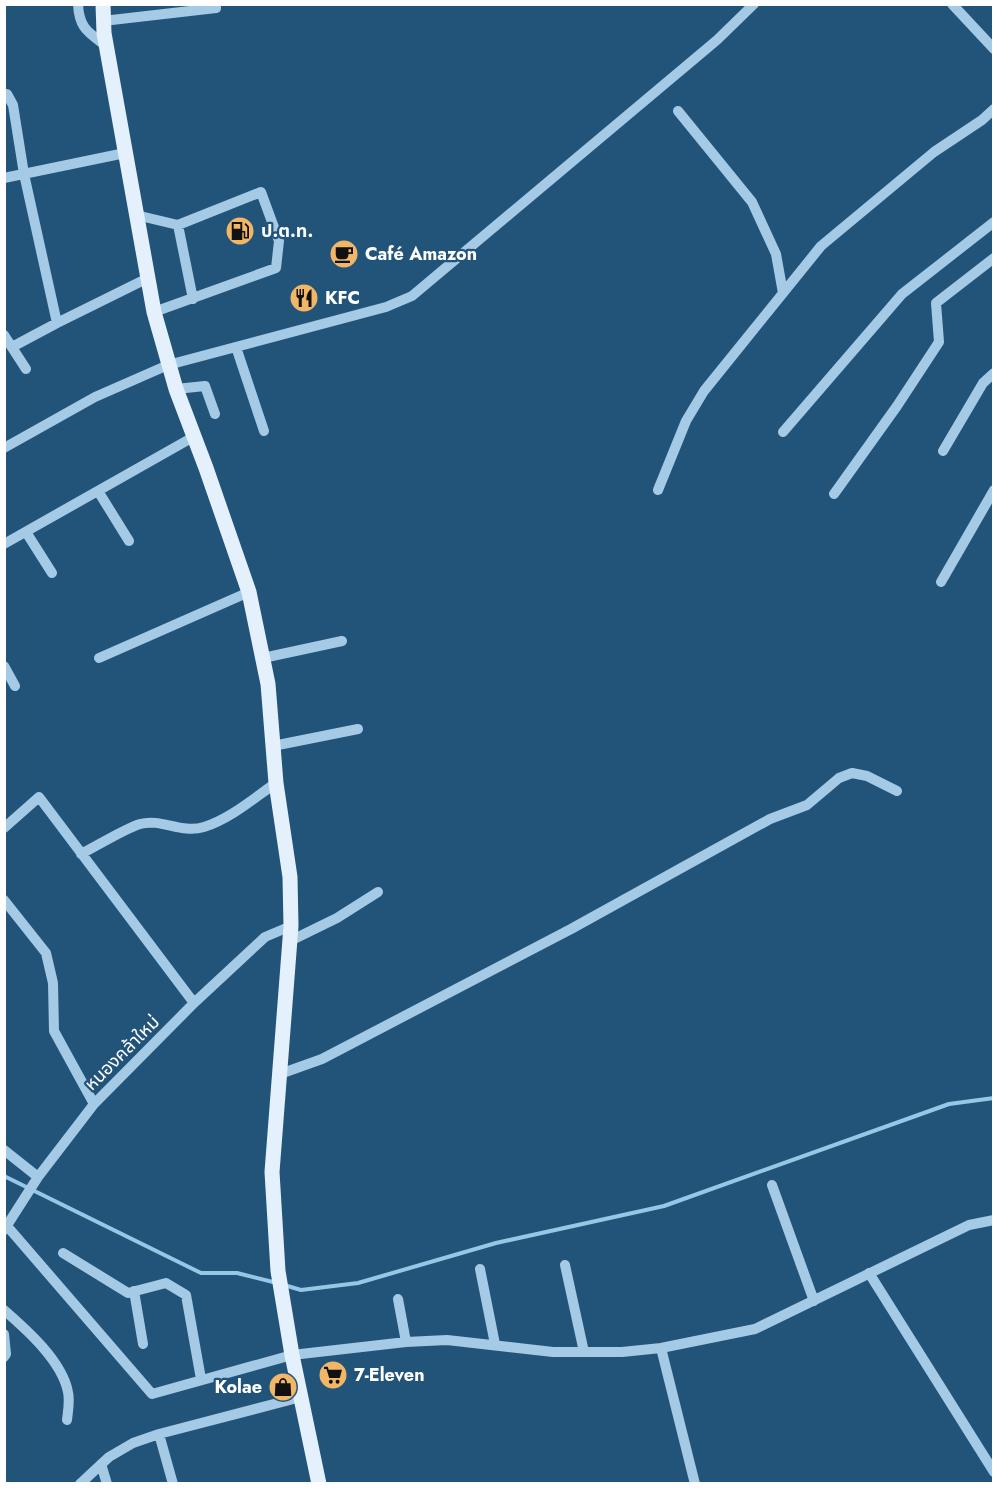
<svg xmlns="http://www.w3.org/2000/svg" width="998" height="1488" viewBox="0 0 998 1488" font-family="Jost,'Noto Sans Thai',sans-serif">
<rect width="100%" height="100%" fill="#22547a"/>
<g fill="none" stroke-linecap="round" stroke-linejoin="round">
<path stroke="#97c7e6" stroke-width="4" d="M4,1176L201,1273H237L277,1283
M284,1285L301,1290L358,1283L496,1243L664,1206L949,1104L994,1098"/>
<path stroke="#a4cae5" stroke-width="10" d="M78,4C79,28 88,32 106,46
M952,4L994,49
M103,21L216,8V4
M4,94H7L13,105L24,174L57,323
M678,111L752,202L776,254L783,293
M4,178L125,153
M136,215L178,225L261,192L279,241L276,268L154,312
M178,225L193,299
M4,335L26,369
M12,347L57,323L148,278
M236,347L264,431
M176,389L205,386L215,414
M783,432L902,294L994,222
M4,448L95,397L168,365L386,307L412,296L717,40L754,4
M943,451L983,383L994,373
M658,490L686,421L704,391L821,246L934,152L982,120L994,109
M98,491L129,541
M834,494L897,406L939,342L936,303L994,258
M26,532L52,573
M4,544L195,436
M941,582L994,490
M99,658L249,592
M263,658L342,641
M4,666L15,686
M273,746L358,729
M4,828L39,797L194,1003
M81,854C97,846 124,829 140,824C161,818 181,834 204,827C230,819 254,798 276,783
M4,900L46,953L53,983L54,1031L94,1104
M290,941L337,918L378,892
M280,1074L322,1059L571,929L770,819L807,805L839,778L852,773L867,776L897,791
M4,1150L38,1177
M772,1185L814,1301
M7,1226L152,1394L292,1355L406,1342L447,1340L553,1352H622L661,1348L755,1329L969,1225L994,1220
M4,1230L38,1177L94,1104L194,1003L265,937L291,926
M63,1253L128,1293L166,1283L186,1295L201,1379
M565,1265L584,1352
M480,1269L495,1344
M869,1273L994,1472
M134,1291L143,1344
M398,1299L406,1342
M4,1310C27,1330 62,1361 68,1392C70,1401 68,1411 67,1420
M4,1334L6,1354L4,1357
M661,1348L695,1484
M159,1434L173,1484
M101,1464L107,1484
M80,1484L109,1457L133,1443L159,1434L301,1397"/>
<path stroke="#e4f1fd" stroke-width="15" d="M103,4L104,33L154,312L176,389L206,468L249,592L268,684L276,783L290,877L291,926L272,1172L278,1271L292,1355L319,1484"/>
</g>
<defs>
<g id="fuel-disc" transform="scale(1.5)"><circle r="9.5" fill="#f1b666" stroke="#22547a"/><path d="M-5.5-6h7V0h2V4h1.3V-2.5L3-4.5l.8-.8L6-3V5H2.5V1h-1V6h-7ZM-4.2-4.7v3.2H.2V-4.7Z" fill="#111"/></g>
<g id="cafe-disc" transform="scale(1.5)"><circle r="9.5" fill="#f1b666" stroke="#22547a"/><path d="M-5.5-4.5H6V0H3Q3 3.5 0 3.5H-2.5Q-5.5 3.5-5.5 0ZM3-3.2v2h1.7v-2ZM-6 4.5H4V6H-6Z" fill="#111"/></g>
<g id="restaurant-disc" transform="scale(1.5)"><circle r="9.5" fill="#f1b666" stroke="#22547a"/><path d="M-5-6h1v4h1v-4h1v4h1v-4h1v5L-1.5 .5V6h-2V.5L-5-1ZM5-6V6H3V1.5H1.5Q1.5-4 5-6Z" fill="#111"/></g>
<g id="supermarket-disc" transform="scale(1.5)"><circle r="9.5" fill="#f1b666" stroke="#22547a"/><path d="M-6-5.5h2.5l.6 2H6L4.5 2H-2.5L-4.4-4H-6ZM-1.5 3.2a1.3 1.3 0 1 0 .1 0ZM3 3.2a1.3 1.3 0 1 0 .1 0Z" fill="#111"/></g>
<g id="shop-disc" transform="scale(1.5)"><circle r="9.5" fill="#f1b666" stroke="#22547a"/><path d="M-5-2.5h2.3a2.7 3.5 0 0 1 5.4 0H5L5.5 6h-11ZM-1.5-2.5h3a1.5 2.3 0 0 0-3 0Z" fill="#111"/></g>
</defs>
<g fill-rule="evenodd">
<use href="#fuel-disc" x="240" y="231"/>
<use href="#cafe-disc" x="344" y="254"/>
<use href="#restaurant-disc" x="304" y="298"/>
<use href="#supermarket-disc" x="333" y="1375"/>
<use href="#shop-disc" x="283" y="1387"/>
</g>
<g text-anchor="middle" stroke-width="4.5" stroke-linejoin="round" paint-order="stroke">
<g font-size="18" font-weight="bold" fill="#fff" stroke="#22547a" text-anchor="start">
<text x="261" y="237">ป.ต.ท.</text>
<text x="365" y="260">Café Amazon</text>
<text x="325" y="304">KFC</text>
<text x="354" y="1381">7-Eleven</text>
<text x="262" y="1393" text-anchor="end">Kolae</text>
</g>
<g font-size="18" fill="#fff" stroke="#22547a">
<text transform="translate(122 1053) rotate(-45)" y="6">หนองคล้าใหม่</text>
</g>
</g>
<rect width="998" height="1488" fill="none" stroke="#ffffff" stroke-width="12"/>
</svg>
